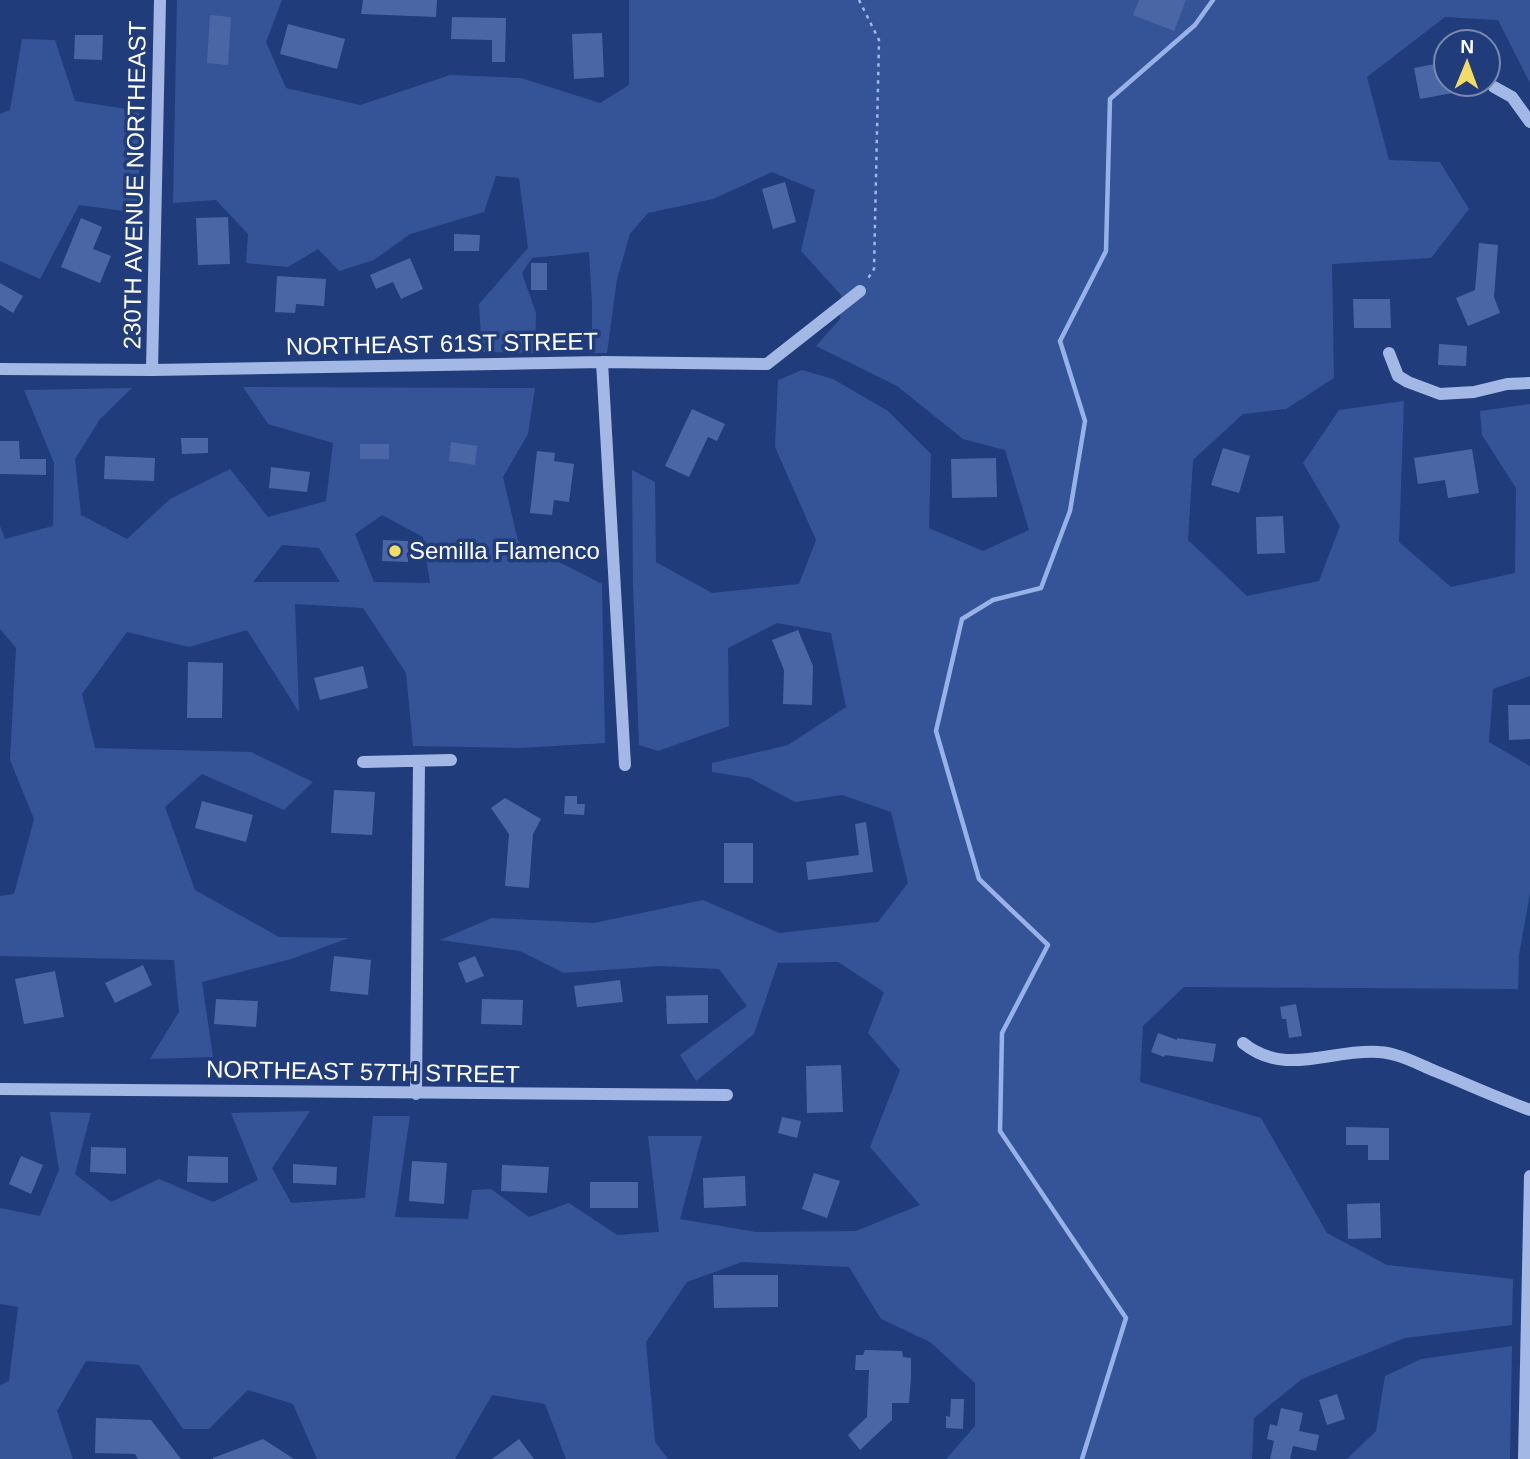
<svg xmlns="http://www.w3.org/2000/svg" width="1530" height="1459" viewBox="0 0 1530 1459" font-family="Arial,sans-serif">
<rect width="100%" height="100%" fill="#213c7a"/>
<path fill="#355498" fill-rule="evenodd" d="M177,0H282L266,42L286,88L360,105L450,75L521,78L600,103L629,85V0H1530V83L1498,20L1445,17L1367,77L1389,160L1440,162L1469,209L1431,258L1332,264L1334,378L1286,409L1243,414L1193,460L1188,540L1247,596L1319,581L1340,526L1303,463L1339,410L1404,401L1399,542L1451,587L1515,573L1516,488L1482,435L1480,411L1530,404V676L1493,689L1489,742L1530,766V893L1519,955L1518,989L1184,987L1143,1026L1140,1082L1261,1118L1327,1233L1387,1265L1513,1279L1512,1325L1405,1338L1302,1379L1254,1418L1252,1459H946L975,1426V1383L930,1342L881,1319L849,1267L742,1262L687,1282L646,1342L655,1442L668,1459H566L545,1404L492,1395L455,1459H317L293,1404L248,1390L209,1429H183L139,1365L86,1361L57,1411L73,1459H0V1385L9,1381L18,1307L0,1304V1208L40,1216L59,1170L50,1112L91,1113L75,1174L111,1202L159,1179L213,1202L258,1180L231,1113L310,1111L272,1168L291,1203L365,1198L373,1116H410L395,1217L468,1219L472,1190L491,1189L529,1217L569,1203L617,1235L659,1232L648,1136H702L680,1219L756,1232L856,1231L920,1205L870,1147L900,1070L868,1033L884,992L838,962L778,963L754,1034L696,1081L680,1055L747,1006L719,969L660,966L564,973L520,951L440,940L492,918L594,923L703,900L779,933L878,922L908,883L891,812L842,795L795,802L750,778L712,772V763L788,745L846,707L831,633L777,623L728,648L729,726L658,751L639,745L633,584L632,470L655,482L656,562L712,593L799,584L816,540L775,447L778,380L802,370L833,379L888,411L931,454L929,528L983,551L1029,530L1005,450L963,439L897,386L816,346L840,319L841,295L801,251L815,190L772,172L713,199L648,213L630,234L617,279L607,353H592V303L589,252L532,258L522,273L536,313L535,353L482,352L479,304L528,248L519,178L496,176L484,212L410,234L374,260L339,271L318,249L288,267L246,263L248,234L216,200L173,203Z
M22,39L55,40L75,101L139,111V213L79,205L40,279L0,261V114L10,110Z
M243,387L535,388L528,434L503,477L518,541L602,584L605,743L519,748L413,746L406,673L363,608L295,604L299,712L247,630L189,647L127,632L82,694L95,748L251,752L313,782L284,810L202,774L165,807L195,890L279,937L349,938L291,959L202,982L213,1057L150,1059L179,1012L174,960L0,956V896L14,894L34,819L10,760L16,648L0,629V526L5,539L53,526L54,463L24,390L132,388L100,419L75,459L81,515L127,539L170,499L230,469L268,517L326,501L333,443L268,424ZM382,515L423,537L430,583L374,582L355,534ZM282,545L319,548L340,582H253Z
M1512,1346L1510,1459H1347L1376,1431L1385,1376L1421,1359Z"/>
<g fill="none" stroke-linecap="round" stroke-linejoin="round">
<path stroke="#98b1e6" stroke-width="4.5" d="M1082,1459L1126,1318L1000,1131L1002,1033L1048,945L979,879L936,731L962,619L993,600L1041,588L1070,511L1085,421L1060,341L1106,251L1110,99L1195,25L1213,0"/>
</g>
<path fill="#4a66a4" d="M363,0H437L436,17L361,14Z
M1139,0H1186L1174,31L1133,15Z
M210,15L231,17L228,65L207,63Z
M452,17L506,18L505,62H492V40L451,39Z
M288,24L345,39L337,69L280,54Z
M602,33L604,77L574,79L572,34Z
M75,35H103L102,60L74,59Z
M1446,62V84H1468L1469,90L1420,99L1414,68Z
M785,182L796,222L773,229L762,189Z
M228,217L230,264L198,265L196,218Z
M81,218L102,227L93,249L111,256L100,283L61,267Z
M454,234L480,235L479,251H454Z
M1479,243L1498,245L1494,297L1500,313L1468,326L1456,298L1475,290Z
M410,258L423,289L401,299L393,282L376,289L370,275Z
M531,263H547V290H531Z
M277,276L326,279L324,306L296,304L295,313L275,312Z
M0,283L23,296L13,313L0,305Z
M1353,299H1390L1391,328H1354Z
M1439,344L1467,346L1466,366L1438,365Z
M692,409L725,424L717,441L708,437L689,477L665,466Z
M181,438H208V453L182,454Z
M0,441H19L20,459H46V475L0,474Z
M451,442L477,446L475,465L449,461Z
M360,444H389V459H360Z
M1223,448L1250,456L1239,493L1211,485Z
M1472,449L1479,493L1448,498L1445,480L1418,484L1414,458Z
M537,451L555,453L554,461L574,464L569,502L554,500L552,515L530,513Z
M105,456L155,458L154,481L104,479Z
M996,458L997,497L952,498L951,459Z
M271,467L310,472L307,492L269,488Z
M1283,516L1285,553L1257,554L1256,517Z
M383,540L408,541V562L382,561Z
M798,630L813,666L812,705L783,704L784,670L772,640Z
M188,662L223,663L222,718H187Z
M363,666L368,688L320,700L314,678Z
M1508,705H1530V739L1509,740Z
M334,790L375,792L372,835L331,833Z
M565,796H577V804H585L584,815L564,814Z
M505,798L541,819L533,834L529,888L505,886L509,834L491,808Z
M202,801L253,815L246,842L195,828Z
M866,822L873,872L808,880L806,862L859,855L855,824Z
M724,843H753V883H724Z
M334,956L371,960L368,995L330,991Z
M475,956L484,976L466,983L458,963Z
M143,965L152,985L115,1003L105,983Z
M55,971L64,1017L24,1024L15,979Z
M620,980L623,1002L577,1007L574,986Z
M708,995V1023L667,1024L666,996Z
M216,999L258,1001L256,1027L214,1024Z
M482,999L523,1000L522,1025L481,1024Z
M1296,1004L1302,1036L1289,1038L1286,1019H1282L1280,1007Z
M1158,1033L1177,1040V1038L1216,1044L1213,1062L1165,1055L1164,1057L1151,1052Z
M841,1065L843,1112L807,1113L806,1066Z
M782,1117L801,1121L797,1138L778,1133Z
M1346,1127L1389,1128V1160H1368V1145H1346Z
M91,1147L126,1148V1174L90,1172Z
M21,1156L43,1165L31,1194L9,1184Z
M188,1156L228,1157V1183L187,1182Z
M412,1161L447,1163L444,1204L409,1201Z
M293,1164L337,1167L336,1185L293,1183Z
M502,1165L549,1167L547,1193L501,1191Z
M814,1173L840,1181L827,1218L802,1209Z
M745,1176L746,1206L704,1208L703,1178Z
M590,1182H638V1208H590Z
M1380,1203L1381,1238L1348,1239L1347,1204Z
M713,1275H778V1307L714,1308Z
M865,1350L902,1351L903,1357L911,1358V1377L909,1403H892V1420L860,1450L848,1435L867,1417L869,1370H855L856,1355H863Z
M1337,1394L1345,1419L1327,1425L1319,1400Z
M951,1399H964L963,1429L946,1428V1416L950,1417Z
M1281,1408L1303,1413L1299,1431L1319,1435L1316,1451L1293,1446L1290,1459H1270L1274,1441L1267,1439L1270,1424L1277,1426Z
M96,1418L151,1420L181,1459H138L135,1454L95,1453Z
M263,1439L294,1459H213V1458Z
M519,1439L534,1459H492Z"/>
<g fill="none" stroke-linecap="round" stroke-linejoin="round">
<path stroke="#a4b8e5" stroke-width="2.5" stroke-dasharray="3.5 5" stroke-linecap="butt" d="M859,0L879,40L874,269L867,280"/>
<path stroke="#a4b8e5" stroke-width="12" d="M1494,87L1512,97L1530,122
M1389,353L1398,376L1408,382L1440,394L1474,392L1507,384L1530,383
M602,362L625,765
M0,369L152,370L602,362L767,364L860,291
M152,370L160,0
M363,762L451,760
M1243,1043C1286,1078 1332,1048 1379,1052C1398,1053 1418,1064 1435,1071C1467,1084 1498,1098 1530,1110
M0,1089L727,1095
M416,1094L419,761
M1524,1459L1530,1176"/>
</g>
<circle fill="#f1dc66" stroke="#213c7a" stroke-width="2.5" cx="395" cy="551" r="7"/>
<g text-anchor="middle" stroke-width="7" stroke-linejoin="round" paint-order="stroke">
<g font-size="24" fill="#fff" stroke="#213c7a">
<text transform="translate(135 185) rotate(-89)" y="8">230TH AVENUE NORTHEAST</text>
<text transform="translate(442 344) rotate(-1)" y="8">NORTHEAST 61ST STREET</text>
<text transform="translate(363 1072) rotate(1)" y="8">NORTHEAST 57TH STREET</text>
</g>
<g font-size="24" fill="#fff" stroke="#213c7a" text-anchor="start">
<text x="409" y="559">Semilla Flamenco</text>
</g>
</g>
<g transform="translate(1467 63) rotate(1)"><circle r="33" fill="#213c7a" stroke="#7a8aaf" stroke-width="2"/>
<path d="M0-5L12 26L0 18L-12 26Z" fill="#f1dc66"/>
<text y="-10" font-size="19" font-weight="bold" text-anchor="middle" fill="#ffffff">N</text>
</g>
</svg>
